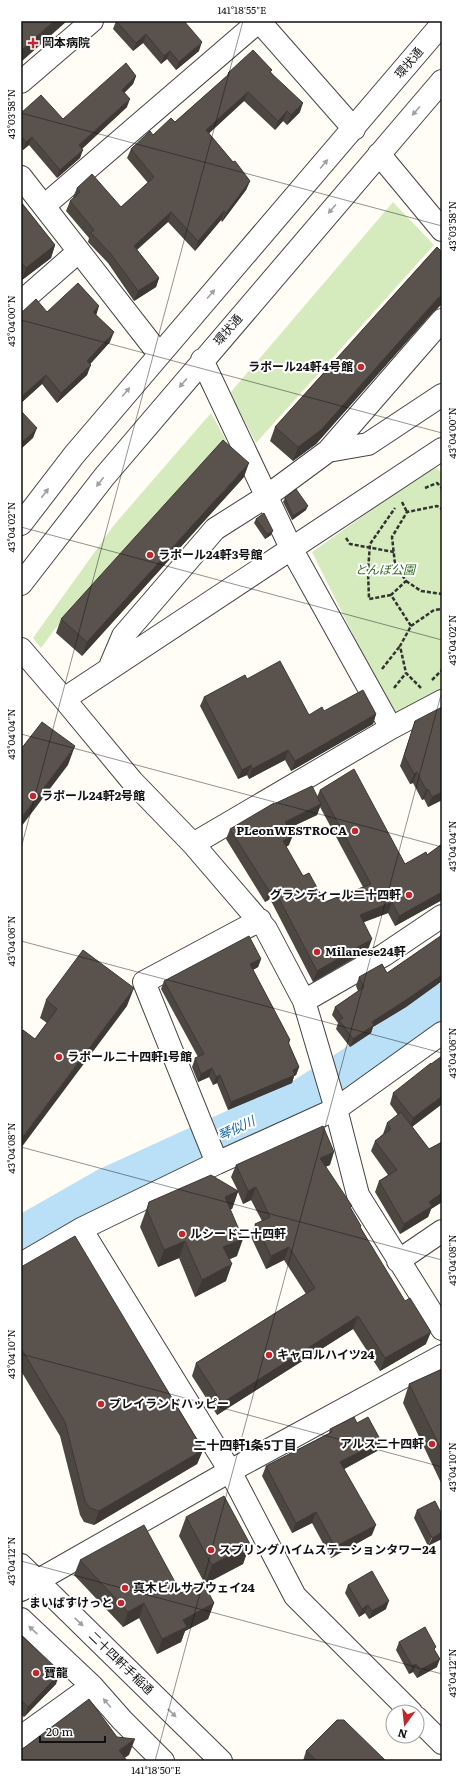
<svg xmlns="http://www.w3.org/2000/svg" width="463" height="1782" viewBox="0 0 463 1782" font-family="Literata,'Noto Sans JP',serif">
<rect width="100%" height="100%" fill="#fffdf5"/>
<path fill="#d5ebbd" d="M393,202L434,245L256,443L230,393Z
M211,413L226,440L55,629L41,648L33,638L114,525Z
M437,468L442,474V695L394,717L312,552L430,469Z"/>
<g fill="none" stroke-linecap="round" stroke-linejoin="round">
<path stroke="#b9e0f7" stroke-width="39" d="M21,1236L107,1187L302,1098L350,1068L442,1003"/>
<g stroke="#444" stroke-width="24">
<path id="minor" d="M259,21L354,129
M21,82L92,21
M379,154L442,230
M21,177L159,354
M44,206L259,21
M21,302L78,252
M202,360L291,548L391,728
M328,451L368,444L442,395
M21,524L74,455L442,24
M21,584L104,477L442,81
M21,649L64,699L132,781L193,844L266,929L304,1001L336,1109L358,1195L442,1329
M109,669L123,636L215,529L267,496L328,451L442,320
M64,699L442,449
M193,844L391,728L442,701
M304,1001L384,955L442,916
M217,1163L144,982L260,920
M81,1229L230,1471L295,1596L411,1712
M398,1261L442,1231
M21,1264L81,1229L217,1163L336,1109L442,1033
M21,1565L221,1761
M21,1590L230,1471L442,1356
M21,1619L92,1686L122,1720L163,1761
M417,1718L442,1743
M21,1737L92,1686"/>
</g>
<path stroke="#333" stroke-width="2.5" stroke-dasharray="4 2" stroke-linecap="butt" d="M425,488L437,483L442,488
M402,502L407,512
M346,538L350,544L394,552
M406,581L421,591L442,594
M391,595L369,599L368,571L370,544L395,508
M411,626L434,610L442,609
M382,669L400,646
M432,680L442,670
M394,688L406,673
M421,688L406,673L400,646L411,626L391,595L406,581L395,564L392,537L407,512L437,506L442,509"/>
<use href="#minor" stroke="#fff" stroke-width="22"/>
</g>
<path fill="#4d4742" fill-rule="evenodd" d="M116,21L199,51L176,70L167,59L161,64L143,43L133,51L113,29Z
M271,72L300,112L287,125L283,121L275,130L244,101L209,133L233,162L250,181L246,190L222,222L221,220L195,251L168,222L137,250L159,278L156,287L134,301L108,263L88,242L89,238L66,211L70,201L74,198L73,197L77,188L121,207L148,183L127,158L131,149L175,122L227,76L228,73Z
M136,76L133,84L124,93L127,107L82,149L80,158L57,178L29,145L23,150L21,148V113L63,119Z
M21,202L55,245L51,258L22,280H21Z
M437,247L438,308L433,312L316,444L293,461L270,441L275,427Z
M47,312L96,315L110,342L90,364L87,375L57,403L42,384L21,403V313Z
M244,477L82,656L56,633L61,619Z
M285,498L306,510L292,520L283,502Z
M256,519L271,535L265,539L254,523Z
M247,679L309,715L324,711L376,714L373,724L291,771L285,760L249,779L247,775L238,779L200,706L204,697Z
M415,721L442,800L428,807L424,799L422,800L413,783L410,784L400,766Z
M320,790L405,864L427,855L442,844V900L395,926L388,913L364,922L368,950L313,982L270,899L265,902L226,839L230,829L274,804L317,797ZM320,807L363,887L325,902L303,876L286,847L289,845V828L317,815Z
M441,932H442V981L406,1007L373,1027L371,1033L350,1047L336,1029L338,1023L332,1015L335,1007L358,991L356,986L359,977L387,973L440,937Z
M261,959L258,967L253,970L290,1040L289,1044L299,1067L296,1075L294,1076L292,1083L228,1110L217,1083L213,1085L209,1077L198,1082L192,1067L195,1058L198,1057L161,989L164,981Z
M46,1000L127,1006L35,1039L47,1023L40,1018Z
M393,1093L442,1104L412,1127L429,1149L442,1142V1202L431,1209L428,1217L400,1234L375,1192L379,1181L388,1175L371,1151L375,1141L383,1134L387,1123L398,1115L390,1104Z
M236,1165H330L325,1167L351,1209L361,1228L426,1344L380,1371L353,1329L217,1415L192,1376L196,1363L306,1294L284,1260L266,1269L251,1237L255,1224L262,1221L251,1200L243,1204L238,1192L232,1209H230L237,1256L229,1259L226,1281L195,1297L179,1258L158,1267L140,1227L149,1202L238,1191L231,1177Z
M21,1267L203,1450L197,1464L94,1525L84,1522L80,1515L60,1436L21,1371Z
M442,1369V1485L403,1403L409,1384Z
M357,1423L381,1441L377,1451L344,1469L372,1535L331,1558L312,1523L292,1533L262,1476L266,1466L329,1433L330,1429Z
M417,1510L442,1515L428,1546L414,1518Z
M186,1517L250,1544L243,1564L205,1584L179,1536Z
M80,1560L214,1603L208,1619L185,1631L181,1642L157,1654L139,1618L123,1627L74,1575Z
M348,1585L386,1609L369,1619L365,1613L359,1617L345,1593Z
M21,1635L56,1684L24,1717L21,1715Z
M399,1642L435,1651L437,1667L417,1678L413,1672L409,1674L396,1650Z
M306,1751L386,1761H303Z"/>
<path fill="#3f3936" d="M54,21H67L21,62V50Z
M146,34L143,43L133,51L136,43Z
M202,42L199,51L176,70L179,62Z
M170,51L167,59L161,64L164,56Z
M136,76L133,84L119,98L122,90Z
M248,92L244,101L203,139L206,130Z
M130,99L127,107L76,154L79,145Z
M303,103L300,112L287,125L291,115Z
M287,111L283,121L275,130L278,121Z
M32,137L29,145L23,150L26,142Z
M83,150L80,158L57,178L60,170Z
M250,181L246,190L222,222L226,213Z
M224,211L221,220L195,251L198,241Z
M171,212L168,222L130,255L134,246Z
M55,245L51,258L22,280L26,268Z
M159,278L156,287L134,301L138,291Z
M442,295V304L438,308L433,312L316,444L293,461L298,447L438,298Z
M99,306L96,316L93,312Z
M114,332L110,342L84,371L87,361Z
M91,365L87,375L57,403L61,393Z
M46,375L42,384L21,403V397Z
M37,428L33,438L21,449V443Z
M249,463L244,477L82,656L87,642Z
M308,506L306,510L292,520L293,516Z
M273,531L271,535L265,539L267,534Z
M376,714L373,724L291,771L295,761Z
M75,746L68,765L21,827V818Z
M288,750L285,760L249,779L252,769Z
M251,765L247,775L238,779L242,770Z
M417,772L413,783L410,784L414,774Z
M428,789L424,799L422,800L426,790Z
M442,792V800L428,807L432,797Z
M321,804L317,815L281,832L285,822Z
M293,835L289,845L279,851L283,841Z
M274,889L270,899L265,902L269,891Z
M442,892V900L395,926L399,916Z
M392,902L388,913L356,925L360,915Z
M372,939L368,950L313,982L317,971Z
M261,959L258,967L247,973L250,964Z
M442,975V981L406,1007L373,1027L371,1033L350,1047L353,1039L372,1022Z
M134,988L127,1006L21,1148V1139Z
M299,1067L296,1075L294,1076L292,1083L228,1110L231,1102Z
M212,1068L209,1077L198,1082L201,1074Z
M220,1075L217,1083L213,1085L216,1077Z
M442,1096V1104L409,1129L413,1118Z
M334,1152L330,1165L315,1171L320,1158Z
M256,1187L251,1200L243,1204L248,1191Z
M238,1191L232,1209L218,1215L225,1197Z
M442,1193V1202L431,1209L428,1217L400,1234L404,1224L429,1202Z
M243,1239L237,1256L217,1265L223,1247Z
M185,1241L179,1258L158,1267L164,1250Z
M289,1247L284,1260L266,1269L271,1256Z
M232,1264L226,1281L195,1297L202,1280Z
M358,1316L353,1329L217,1415L222,1403Z
M431,1332L426,1344L380,1371L385,1358Z
M381,1441L377,1451L337,1473L340,1462Z
M203,1450L197,1464L94,1525L99,1511Z
M316,1512L312,1523L292,1533L296,1523Z
M376,1525L372,1535L331,1558L335,1547Z
M442,1532V1539L428,1546L432,1538Z
M250,1544L243,1564L205,1584L212,1565Z
M389,1601L386,1609L369,1619L372,1611Z
M144,1603L139,1618L123,1627L128,1612Z
M214,1603L208,1619L185,1631L181,1642L157,1654L162,1639L183,1620Z
M368,1605L365,1613L359,1617L362,1609Z
M440,1659L437,1667L417,1678L420,1670Z
M416,1664L413,1672L409,1674L412,1666Z
M60,1673L56,1684L24,1717L28,1707Z
M135,1739L129,1755L120,1761L119,1750Z"/>
<path fill="#5a524d" stroke="#3f3936" d="M21,21H54L21,50Z
M116,21H184L202,42L179,62L170,51L164,56L146,34L136,43Z
M253,50L272,70L270,72L303,103L291,115L287,111L278,121L248,92L206,130L233,162L235,161L250,181L226,213L224,211L198,241L171,212L134,246L159,278L138,291L111,254L91,233L94,230L70,201L80,192L77,188L92,174L121,207L154,177L131,149L150,131L153,135L171,118L175,122L229,74L228,73Z
M126,63L136,76L122,90L130,99L79,145L83,150L60,170L32,137L26,142L21,136V113L41,95L63,119Z
M21,202L55,245L26,268L21,262Z
M437,247L442,252V295L438,298L321,430L298,447L275,427Z
M78,283L99,306L93,312L114,332L87,361L91,365L61,393L46,375L21,397V313L36,299L47,312Z
M21,411L37,428L21,443Z
M223,440L249,463L87,642L61,619Z
M296,489L308,506L293,516L285,498Z
M264,513L273,531L267,534L256,519Z
M280,661L309,715L322,707L324,711L363,690L376,714L295,761L288,750L252,769L251,765L242,770L204,697L245,675L247,679Z
M442,707V792L432,797L428,789L426,790L417,772L414,774L404,756L415,721Z
M42,722L75,746L21,818V749Z
M354,769L405,864L426,852L427,855L442,844V892L399,916L392,902L360,915L372,939L317,971L274,889L269,891L230,829L274,803V804L312,786L321,804L285,822L293,835L283,841L303,876L309,873L325,902L371,884L320,790Z
M442,935V975L409,998L372,1022L374,1025L353,1039L339,1020L343,1018L335,1007L364,987L359,977L382,964L387,973Z
M249,936L261,959L250,964L290,1040L288,1042L299,1067L293,1070L295,1075L231,1102L220,1075L216,1077L212,1068L201,1074L195,1058L204,1054L164,981Z
M83,950L134,988L21,1139V1033L23,1030L35,1039L57,1009L46,1000Z
M442,1056V1096L413,1118L393,1093L431,1063V1064Z
M401,1112L429,1149L442,1142V1193L429,1202L432,1206L404,1224L379,1181L397,1170L375,1141L391,1129L387,1123Z
M323,1126L334,1152L320,1158L352,1206L350,1207L361,1226L360,1227L405,1301L410,1298L431,1332L385,1358L358,1316L222,1403L196,1363L315,1288L289,1247L271,1256L255,1224L270,1217L256,1187L248,1191L236,1165Z
M211,1175L238,1191L225,1197L243,1239L223,1247L232,1264L202,1280L185,1241L164,1250L147,1210L149,1202Z
M75,1236L203,1450L99,1511L90,1508L85,1501L65,1422L21,1348V1267Z
M442,1369V1451L409,1384Z
M354,1417L357,1423L368,1417L381,1441L340,1462L376,1525L335,1547L316,1512L296,1523L266,1466L332,1432L330,1429Z
M224,1496L250,1544L212,1565L186,1517Z
M435,1501L442,1515V1532L432,1538L417,1510Z
M144,1525L181,1593L203,1582L214,1603L183,1620L187,1627L162,1639L144,1603L128,1612L80,1560Z
M372,1571L389,1601L372,1611L368,1605L362,1609L348,1585Z
M425,1627L436,1647L434,1649L440,1659L420,1670L416,1664L412,1666L399,1642Z
M21,1635L60,1673L28,1707L21,1700Z
M89,1699L117,1737L135,1739L119,1750L127,1761H21V1750Z
M337,1720H344L386,1761H317L306,1751Z"/>
<defs><path id="oneway-solid" d="M-6-.8H1V-3.2L6.5 0L1 3.2V.8H-6Z"/></defs>
<g fill="#a0a0a0">
<use href="#oneway-solid" transform="translate(416 111) rotate(131)"/>
<use href="#oneway-solid" transform="translate(324 164) rotate(-49)"/>
<use href="#oneway-solid" transform="translate(332 209) rotate(131)"/>
<use href="#oneway-solid" transform="translate(211 294) rotate(-49)"/>
<use href="#oneway-solid" transform="translate(183 383) rotate(130)"/>
<use href="#oneway-solid" transform="translate(126 392) rotate(-50)"/>
<use href="#oneway-solid" transform="translate(100 482) rotate(128)"/>
<use href="#oneway-solid" transform="translate(45 493) rotate(-53)"/>
<use href="#oneway-solid" transform="translate(79 1622) rotate(44)"/>
<use href="#oneway-solid" transform="translate(33 1630) rotate(-137)"/>
<use href="#oneway-solid" transform="translate(107 1703) rotate(-131)"/>
<use href="#oneway-solid" transform="translate(172 1713) rotate(44)"/>
</g>
<path fill="none" stroke="#111" stroke-width="1" stroke-opacity="0.45" d="M21,113L442,226M21,320L442,433M21,527L442,640M21,734L442,847M21,848L243,21M21,941L442,1053M21,1147L442,1260M21,1354L442,1467M21,1561L442,1674M155,1761L442,691"/>
<g fill="#c4262e" stroke="#fff" stroke-width="1.5">
<path d="M31 37h4v4h4v4h-4v4h-4v-4h-4v-4h4z"/>
<circle cx="361" cy="367" r="4"/>
<circle cx="150" cy="555" r="4"/>
<circle cx="33" cy="796" r="4"/>
<circle cx="355" cy="831" r="4"/>
<circle cx="409" cy="895" r="4"/>
<circle cx="317" cy="952" r="4"/>
<circle cx="59" cy="1057" r="4"/>
<circle cx="182" cy="1234" r="4"/>
<circle cx="269" cy="1355" r="4"/>
<circle cx="101" cy="1404" r="4"/>
<circle cx="432" cy="1444" r="4"/>
<circle cx="211" cy="1550" r="4"/>
<circle cx="125" cy="1588" r="4"/>
<circle cx="121" cy="1603" r="4"/>
<circle cx="36" cy="1673" r="4"/>
</g>
<g text-anchor="middle" stroke-width="4" stroke-linejoin="round" paint-order="stroke">
<g font-size="12" font-weight="bold" fill="#111" stroke="#fff" text-anchor="start">
<text x="42" y="47">岡本病院</text>
<text x="353" y="371" text-anchor="end">ラポール24軒4号館</text>
<text x="158" y="559">ラポール24軒3号館</text>
<text x="41" y="800">ラポール24軒2号館</text>
<text x="347" y="835" text-anchor="end">PLeonWESTROCA</text>
<text x="401" y="899" text-anchor="end">グランディール二十四軒</text>
<text x="325" y="956">Milanese24軒</text>
<text x="67" y="1061">ラポール二十四軒1号館</text>
<text x="190" y="1238">ルシード二十四軒</text>
<text x="277" y="1359">キャロルハイツ24</text>
<text x="109" y="1408">プレイランドハッピー</text>
<text x="424" y="1448" text-anchor="end">アルス二十四軒</text>
<text x="219" y="1554">スプリングハイムステーションタワー24</text>
<text x="133" y="1592">真木ビルサブウェイ24</text>
<text x="113" y="1607" text-anchor="end">まいばすけっと</text>
<text x="44" y="1677">寶龍</text>
</g>
<g font-size="12" fill="#111" stroke="#fff">
<text transform="translate(409 63) rotate(-50)" y="4">環状通</text>
<text transform="translate(228 330) rotate(-49)" y="4">環状通</text>
<text transform="translate(121 1663) rotate(44)" y="4">二十四軒手稲通</text>
</g>
<g font-size="12" font-style="italic" fill="#2f6b1f" stroke="#fff">
<text x="385" y="574">とんぼ公園</text>
</g>
<g font-size="13" font-style="italic" fill="#1768a6" stroke="#fff">
<text transform="translate(236 1128) rotate(-25)" y="5">琴似川</text>
</g>
<g font-size="13" font-weight="bold" fill="#111" stroke="#fff">
<text x="245" y="1450">二十四軒1条5丁目</text>
</g>
</g>
<rect width="463" height="1782" fill="none" stroke="#ffffff" stroke-width="44"/>
<g transform="translate(405 1724) rotate(195)"><circle r="19" fill="#ffffff" stroke="#a0a0a0"/>
<path d="M0-3L7 15L0 10L-7 15Z" fill="#c4262e"/>
<text y="-6" font-size="11" font-weight="bold" text-anchor="middle" fill="#111111">N</text>
</g>
<path d="M40 1736v6h65v-6" fill="none" stroke="#111111" stroke-width="2"/>
<text x="46" y="1736" font-size="12" fill="#111111" stroke="#ffffff" stroke-width="3" paint-order="stroke">20 m</text>
<rect x="22" y="22" width="419" height="1738" fill="none" stroke="#111" stroke-width="1.5"/>
<g font-size="10" text-anchor="middle" fill="#111">
<text x="242" y="14">141°18'55"E</text>
<text transform="translate(11 114) rotate(-90)" y="4">43°03'58"N</text>
<text transform="translate(452 226) rotate(-90)" y="4">43°03'58"N</text>
<text transform="translate(11 321) rotate(-90)" y="4">43°04'00"N</text>
<text transform="translate(452 433) rotate(-90)" y="4">43°04'00"N</text>
<text transform="translate(11 527) rotate(-90)" y="4">43°04'02"N</text>
<text transform="translate(452 640) rotate(-90)" y="4">43°04'02"N</text>
<text transform="translate(11 734) rotate(-90)" y="4">43°04'04"N</text>
<text transform="translate(452 846) rotate(-90)" y="4">43°04'04"N</text>
<text transform="translate(11 941) rotate(-90)" y="4">43°04'06"N</text>
<text transform="translate(452 1053) rotate(-90)" y="4">43°04'06"N</text>
<text transform="translate(11 1148) rotate(-90)" y="4">43°04'08"N</text>
<text transform="translate(452 1260) rotate(-90)" y="4">43°04'08"N</text>
<text transform="translate(11 1354) rotate(-90)" y="4">43°04'10"N</text>
<text transform="translate(452 1467) rotate(-90)" y="4">43°04'10"N</text>
<text transform="translate(11 1561) rotate(-90)" y="4">43°04'12"N</text>
<text transform="translate(452 1673) rotate(-90)" y="4">43°04'12"N</text>
<text x="156" y="1774">141°18'50"E</text>
</g>
</svg>
